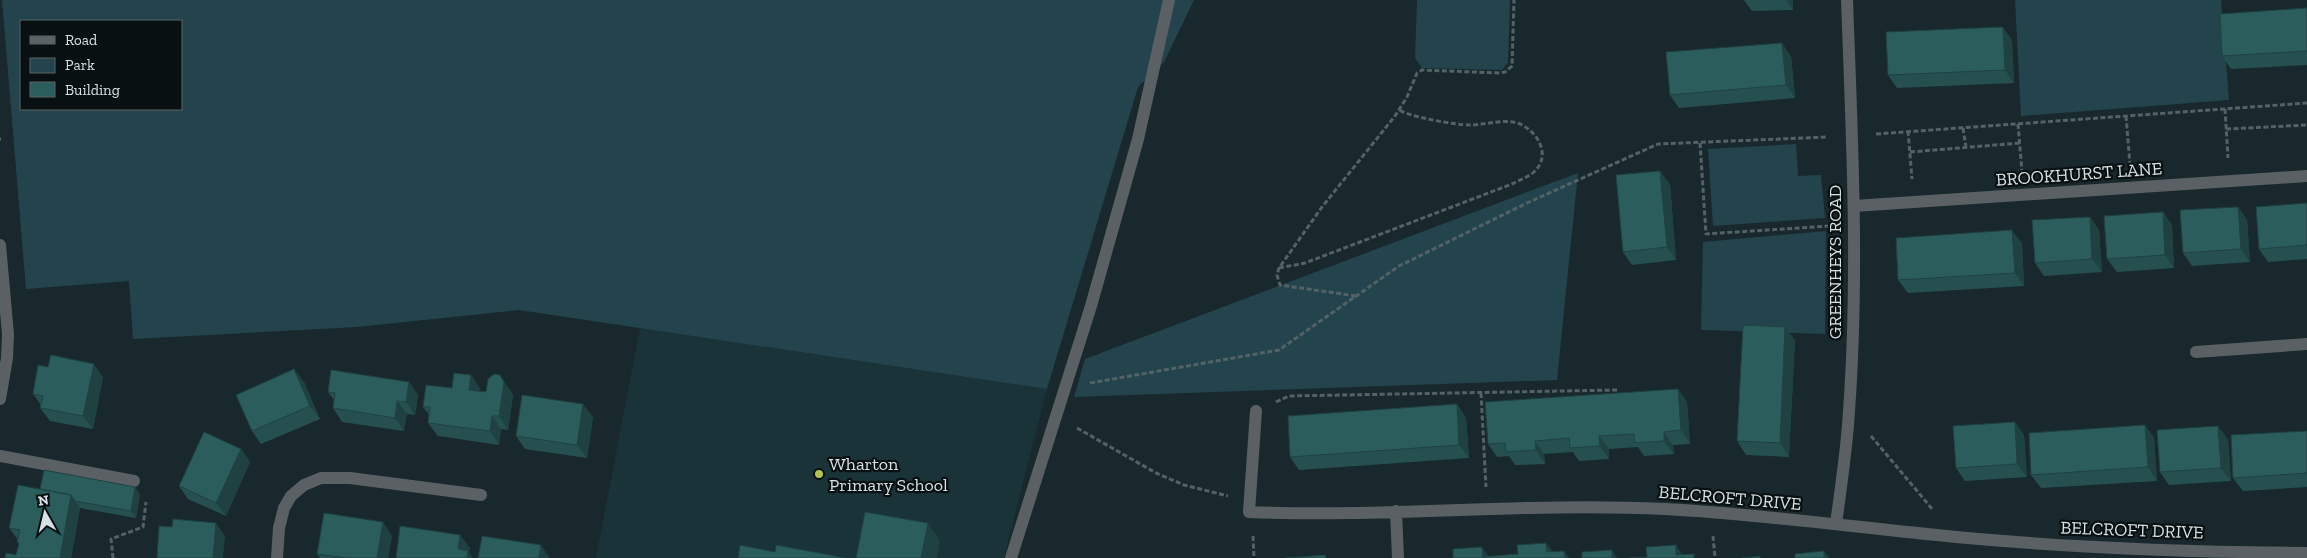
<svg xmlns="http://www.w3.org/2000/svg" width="2307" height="558" viewBox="0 0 2307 558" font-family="'Zilla Slab',serif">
<rect width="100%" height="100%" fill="#18282c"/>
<path fill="#193338" d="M640,328L1047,389L1004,558H596Z"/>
<path fill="#23444c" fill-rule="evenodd" d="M2,0H1194L1164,62L1138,87L1047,389L519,310L357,327L133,339L129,281L26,289ZM21,21H181V109H21Z
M1417,0H1510L1508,63L1502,70L1422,68L1415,58Z
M2015,0H2221L2229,100L2021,116Z
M1796,144L1798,176L1821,175L1825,218L1713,226L1708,149Z
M1578,173L1557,380L1074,397L1085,359Z
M1826,231L1825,334L1701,330L1703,242Z"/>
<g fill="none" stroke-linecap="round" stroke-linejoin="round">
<path stroke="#536265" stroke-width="3" stroke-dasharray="5 2.5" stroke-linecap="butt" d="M2225,109L2228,158
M2126,116L2130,165
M2018,124L2022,172
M1963,128L1966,147
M2226,129L2307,125
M1908,131L1912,179
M1876,134L2307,103
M0,139H1
M1700,143L1706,234L1829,226
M1910,152L2020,143
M1279,268L1305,263L1512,184C1519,180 1529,177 1535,171C1551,155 1538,132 1520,124C1504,118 1487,125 1470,125C1455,125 1411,117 1399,110
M1356,296L1280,285L1277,275L1279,268L1322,207L1395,116L1407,97L1417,73L1422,70L1500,73L1505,72L1512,66L1514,0
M1090,383L1279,350L1399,266L1527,203L1658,144L1828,137
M1481,393L1486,487
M1276,402L1289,396L1617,390
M1077,428L1156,473L1184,485L1228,496
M1871,436L1933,510
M1253,536L1254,558
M1713,536L1715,558
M113,558L111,539L143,527L146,502"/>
<path stroke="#5a6064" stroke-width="12" d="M2196,352L2307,344
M0,456L134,481
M1011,558L1091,306L1138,139L1169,0"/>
<path stroke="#5a6064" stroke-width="12" d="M1854,206L2307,176
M0,245L8,334L7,358L0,399
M1256,411L1249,512C1388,518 1526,502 1665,509C1762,514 1859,528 1956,537C2072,548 2190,552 2307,553
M1396,511L1398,558
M1836,524C1841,486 1847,448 1849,411C1859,274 1852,137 1847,0
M277,558L279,528L284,508L291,496L304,485L321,478H350L481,495"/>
</g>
<path fill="#265050" d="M1744,0H1793V10L1752,11Z
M2307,8V65L2231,69L2222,56Z
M2012,40L2014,83L1897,88L1888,75Z
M1791,56L1795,98L1679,108L1670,95Z
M1670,184L1676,260L1632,265L1623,252Z
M2307,203V259L2268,262L2259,249Z
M2238,207L2247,220L2250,262L2192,266L2183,253Z
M2163,212L2172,225L2174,268L2117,272L2107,259Z
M2090,217L2099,230L2102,272L2044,276L2035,263Z
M2022,243L2024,286L1908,293L1898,280Z
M1795,340L1789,457L1746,455L1737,441Z
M48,367L103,377L93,429L50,421L40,408L41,405L33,394Z
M304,382L320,419L261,444L252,431Z
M409,382L418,395L415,415L407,414L404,431L342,422L333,408L334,400L328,392Z
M452,388H480V391L486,392L509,388L513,395L508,430L501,429L499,445L438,436L428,423L429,415L423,407Z
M1678,389L1687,402L1690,444L1673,445L1674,454L1644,456L1638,447L1609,449V459L1579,461L1573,452L1544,454L1545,464L1515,465L1509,456L1497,457L1488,444Z
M1457,404L1466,418L1469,458L1299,470L1290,457Z
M593,417L587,458L525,449L516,436Z
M2145,425L2154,438L2157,481L2041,488L2031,475Z
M2307,431V487L2243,491L2233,478Z
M2024,435L2027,477L1965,481L1956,468Z
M2228,439L2231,481L2169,485L2160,472Z
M241,449L250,462L226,516L188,499L179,486Z
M40,489L140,494L136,518L80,508L71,558L16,555L19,544L17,542L18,540L9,528Z
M392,536L388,558H320L317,554Z"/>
<path fill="#1f4141" d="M1786,0H1793V10Z
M2003,27L2012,40L2014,83L2005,70Z
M1782,43L1791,56L1795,98L1786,85Z
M1660,171L1670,184L1676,260L1667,247Z
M2238,207L2247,220L2250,262L2241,249Z
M2163,212L2172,225L2174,268L2165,255Z
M2090,217L2099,230L2102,272L2092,259Z
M2012,230L2022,243L2024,286L2015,273Z
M1785,327L1795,340L1789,457L1780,443Z
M94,364L103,377L93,429L83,416Z
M294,369L304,382L320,419L310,406Z
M471,375L480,388L478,403L469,390Z
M500,375L513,395L508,430L499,416Z
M409,382L418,395L415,415L406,402Z
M1678,389L1687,402L1690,444L1681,430Z
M397,401L407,414L404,431L395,418Z
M583,404L593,417L587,458L577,445Z
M1457,404L1466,418L1469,458L1459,445Z
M492,416L501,429L499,445L490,431Z
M2015,422L2024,435L2027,477L2017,464Z
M2145,425L2154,438L2157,481L2148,467Z
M2218,426L2228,439L2231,481L2221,468Z
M1664,432L1673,445L1674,454L1664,441Z
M1599,436L1609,449V459L1600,446Z
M1535,441L1544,454L1545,464L1536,450Z
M241,449L250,462L226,516L216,503Z
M135,487L140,494L136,518L131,511Z
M71,495L80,508L71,558H60Z
M383,522L392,536L388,558H377Z
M216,523L225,536L223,558H213Z
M928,523L940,541L937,558H921Z
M460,535L470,548L469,552L473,558H464L458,549Z
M1546,543L1556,556L1547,552Z
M541,545L550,558H539Z
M1676,545L1684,558L1676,555Z
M1482,547L1490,558L1483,557Z
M1612,550L1617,558H1612Z
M1564,551L1569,558H1565Z
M1824,551L1829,558H1824Z"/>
<path fill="#2c5d5d" stroke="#1f4141" d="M2307,8V51L2222,56L2220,14Z
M2003,27L2005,70L1888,75L1886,32Z
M1782,43L1786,85L1670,95L1666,52Z
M1660,171L1667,247L1623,252L1616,175Z
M2307,203V245L2259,249L2256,207Z
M2238,207L2241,249L2183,253L2180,210Z
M2163,212L2165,255L2107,259L2104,216Z
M2090,217L2092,259L2035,263L2032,220Z
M2012,230L2015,273L1898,280L1896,238Z
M1743,325L1785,327L1780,443L1737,441Z
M51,355L94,364L83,416L40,408L43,396L33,394L38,365L48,367Z
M294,369L310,406L252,431L236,395Z
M331,370L409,382L406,402L397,401L395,418L333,408L335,393L328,392Z
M454,373L471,375L469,390L486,392L488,379L494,374L500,375L504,382L499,416H492L490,431L428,423L430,407H423L426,385L452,388Z
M1678,389L1681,430L1664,432V441L1635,443L1634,434L1599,436L1600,446L1570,448L1569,438L1535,441L1536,450L1506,452L1505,443L1488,444L1485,402Z
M522,395L583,404L577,445L516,436Z
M1457,404L1459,445L1290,457L1288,416Z
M2015,422L2017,464L1956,468L1953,426Z
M2145,425L2148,467L2031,475L2029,433Z
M2218,426L2221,468L2160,472L2157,430Z
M2307,431V473L2233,478L2231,435Z
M204,432L241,449L216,503L179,486Z
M44,470L135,487L131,511L75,501L71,495L40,489Z
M18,485L71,495L60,558H5L6,553L16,555L19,543L17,542L20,530L9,528Z
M865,512L928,523L921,558H856Z
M324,513L383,522L377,558H346L317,554Z
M173,519L216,523L213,558H157L159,526L172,527Z
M400,526L460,535L458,549L468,551L467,558H396Z
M482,536L541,545L539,558H478Z
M1546,543L1547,552L1564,551L1565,558H1453V549L1482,547L1483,557L1518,554L1517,545Z
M740,545L775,552L776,545L846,558H738Z
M1676,545V555L1694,554V558H1629L1647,557L1646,547Z
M1612,550V558H1582V552Z
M1824,551V558H1795V554Z
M1325,555L1326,558H1286Z
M1760,556V558H1742Z"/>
<circle fill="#b2c34c" stroke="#091011" stroke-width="2" cx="819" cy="474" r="5"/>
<g text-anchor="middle" stroke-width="4.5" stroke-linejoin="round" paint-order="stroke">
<g font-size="18" fill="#d7e1e4" stroke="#091011">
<text transform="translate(2079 174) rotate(-4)" y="6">BROOKHURST LANE</text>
<text transform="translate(1835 262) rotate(-90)" y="6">GREENHEYS ROAD</text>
<text transform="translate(1730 498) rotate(5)" y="6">BELCROFT DRIVE</text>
<text transform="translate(2132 530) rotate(2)" y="6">BELCROFT DRIVE</text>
</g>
<g font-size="18" fill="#d7e1e4" stroke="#091011" text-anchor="start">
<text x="829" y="470">Wharton<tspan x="829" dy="21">Primary School</tspan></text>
</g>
</g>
<rect x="20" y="20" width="162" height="90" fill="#091011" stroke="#5b6465"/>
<rect x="30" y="36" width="25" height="8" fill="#5a6064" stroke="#5b6465"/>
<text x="65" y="45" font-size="15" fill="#d7e1e4">Road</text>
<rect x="30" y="58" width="25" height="15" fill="#23444c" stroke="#5b6465"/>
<text x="65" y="70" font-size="15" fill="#d7e1e4">Park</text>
<rect x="30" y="82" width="25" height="15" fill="#2c5d5d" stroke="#5b6465"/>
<text x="65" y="95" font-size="15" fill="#d7e1e4">Building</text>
<g transform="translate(45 513) rotate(352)" stroke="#091011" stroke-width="4" paint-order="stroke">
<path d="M0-4L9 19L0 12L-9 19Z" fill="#d7e1e4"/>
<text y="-8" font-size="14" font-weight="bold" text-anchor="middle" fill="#d7e1e4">N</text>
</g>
</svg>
